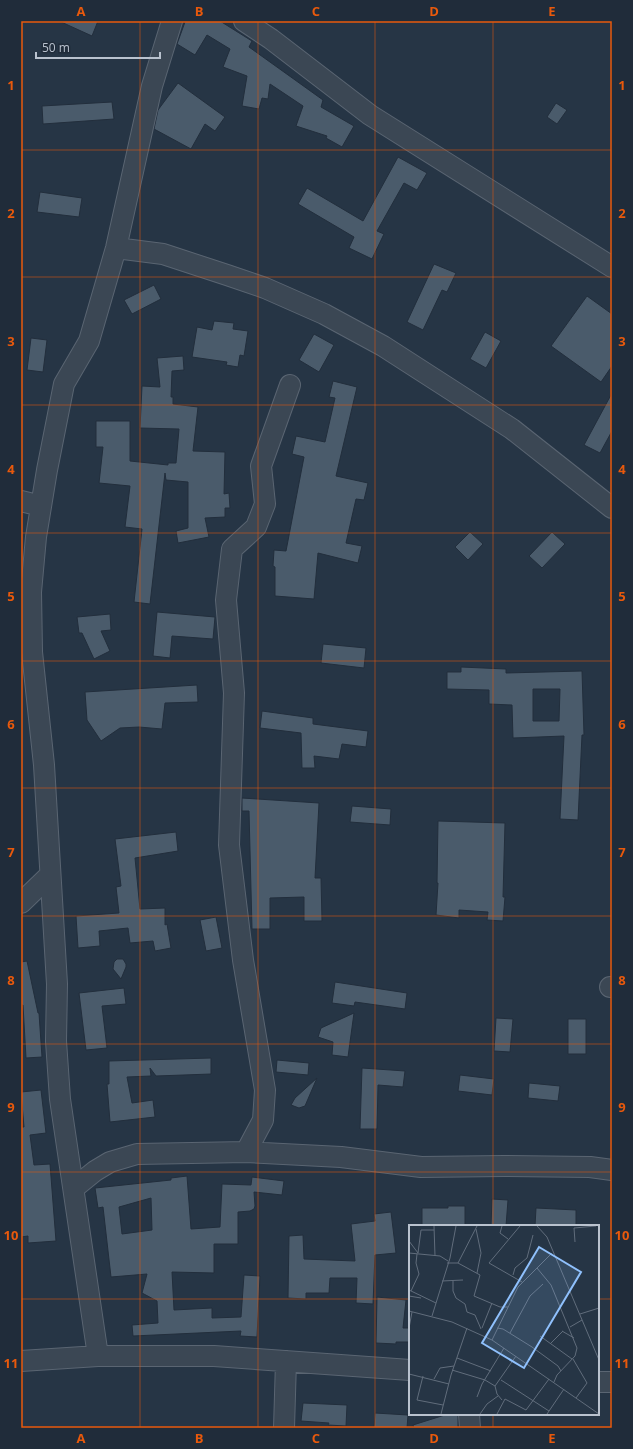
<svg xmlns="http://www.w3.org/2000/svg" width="633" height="1449" viewBox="0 0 633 1449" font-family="'Open Sans',sans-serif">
<rect width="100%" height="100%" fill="#263545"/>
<path fill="#4a5b6b" stroke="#222e3c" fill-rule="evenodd" d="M59,21H98L92,36Z
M183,21H220L252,41L249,47L323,100L321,107L354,126L342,147L326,138L327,136L296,126L303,106L270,84L268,99L262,98L259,109L242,106L247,76L223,67L230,49L207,35L195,55L177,44L185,22Z
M178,83L225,117L215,131L205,124L191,149L154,129L158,110Z
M112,102L114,119L43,124L42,106Z
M556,103L567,110L557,124L547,117Z
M398,157L427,173L417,190L404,183L377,231L384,234L372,259L349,248L354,237L298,204L307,188L363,221Z
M40,192L82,198L79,217L37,212Z
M434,264L456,273L447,292L442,290L423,330L407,322Z
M154,285L161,299L132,314L124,300Z
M587,296L612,314V366L601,382L551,346Z
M214,321L234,323L233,329L248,331L244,356L240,355L238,367L226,365L227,362L192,357L197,327L212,330Z
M485,332L501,341L486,368L470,359Z
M314,334L334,345L319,372L299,360Z
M31,338L47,340L43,372L27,370Z
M183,356L184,370L172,371L171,397H173V404L198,407L193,451L225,452L224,494L229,493L230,508H225V517L205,518L209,537L178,543L176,531L188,528V482L166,480L165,473L150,604L134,602L142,529L125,527L130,486L99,483L103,447H96V421H130V461L168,465V463H176L179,429L140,428L142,386L160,387L157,358Z
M333,381L357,387L336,476L368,483L364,500L356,499L346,543L362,546L358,563L318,553L314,599L275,596V567L273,566L274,550L286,551L304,457L292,454L296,436L325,442L335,398L329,397Z
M612,393V431L600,453L584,445Z
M470,532L483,544L468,560L455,547Z
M552,532L565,544L542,568L529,556Z
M157,612L215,617L213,639L172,636L170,658L153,656Z
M110,614L111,630L101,631L110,651L94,659L82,633H79L77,617Z
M323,644L366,648L364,668L321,663Z
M461,667L506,669V673L582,671L584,735H582L578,820L560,819L564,736L513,738L512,705L489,704V690L447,689V672H461ZM533,689H560L559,721H533Z
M197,685L198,702L165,703L162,729L139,727L120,728L101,741L87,720L85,692Z
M262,711L313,718V724L368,731L366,747L342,744L339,759L314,756L315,768H302L301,733L260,728Z
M242,798L319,803L315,878H321L322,921H304V897L270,898V929H252L249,811H242Z
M352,806L391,809L390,825L350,822Z
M438,821L505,823L503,897H505L503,921L487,920L488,912L459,910V918L436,915L438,883H437Z
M176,832L178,851L135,858L140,909L165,908V925L167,924L171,948L155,951L153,941L130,943L128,928L99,931L100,946L78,948L76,916L119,913L116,887L121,886L115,839Z
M216,917L222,948L206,951L200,920Z
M117,959H123L126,964V967L121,979L113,969L114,962Z
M27,961L38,1013H39L42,1057L26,1058L23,1005H21V962Z
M335,982L407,993L405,1009L355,1002L354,1006L332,1003Z
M124,988L126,1004L102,1006L107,1048L86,1050L79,993Z
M354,1013L348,1057L332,1055L333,1042L318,1037L321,1028Z
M496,1018L513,1019L510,1052L494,1051Z
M568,1019H586V1054H568Z
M211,1058V1074L156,1076L150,1068L151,1076L127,1077L132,1103L153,1100L155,1117L110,1122L107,1084H109V1061Z
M277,1060L309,1063L308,1075L276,1072Z
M362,1068L405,1071L403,1087L378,1085L377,1129H360Z
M460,1075L494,1079L492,1095L458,1091Z
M317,1078L305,1106L299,1108L291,1105L295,1098Z
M529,1083L560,1086L558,1101L528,1098Z
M41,1090L46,1133L30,1135L34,1165L50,1164L56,1241L28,1243V1236L21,1237V1127H24L21,1092Z
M187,1176L191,1229L220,1227L222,1184L251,1185L252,1177L284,1181L282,1195L254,1192L255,1206L254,1209L250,1211L238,1212V1244H214V1273L172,1272L174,1310L212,1308V1318L241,1317L244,1275L260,1276L257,1337L240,1336L241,1331L133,1336L132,1325L158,1323L157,1301L142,1293L147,1274L111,1277L103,1207L98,1208L95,1188L171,1180V1178ZM151,1198L152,1230L122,1234L119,1207Z
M492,1199L508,1200L506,1226H491Z
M448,1206H465V1226H422V1208H448Z
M536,1208L576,1210V1226H535Z
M391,1212L396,1253L375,1255L373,1304L356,1303L357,1278H330L329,1293H306V1299L288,1298L289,1236L303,1235L304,1259L355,1261L351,1224L375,1221L374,1214Z
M377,1297L406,1300L403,1328H410V1342H396V1344L376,1343Z
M303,1403L347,1405L346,1426L328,1425L329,1423L301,1421Z
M375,1413L408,1415L407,1428H374Z
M448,1414H458V1428H414L413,1425Z"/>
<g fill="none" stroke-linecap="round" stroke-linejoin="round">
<g stroke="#5a6572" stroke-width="22">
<path id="street" d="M244,21L271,39L370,115L612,267
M116,248L163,254L227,275L265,288L324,314L383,346L512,429L612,508
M21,501L41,506
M21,903L50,875
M610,987H612
M246,1152L263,1120L265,1090L243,960L229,845L234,693L226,600L232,549L256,527L265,504L261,466L290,385
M74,1188L95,1171L110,1162L137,1154L246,1152L341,1157L421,1167L504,1166L590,1167L612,1170
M98,1356L60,1099L56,1041L57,984L44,765L32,652L31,592L36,537L47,470L64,384L89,341L116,248L152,86L172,21
M21,1361L98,1356H214L410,1370
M598,1382H612
M469,1414L470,1428
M284,1428L286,1361"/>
</g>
<use href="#street" stroke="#3b4754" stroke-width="20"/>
</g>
<path fill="none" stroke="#e8590c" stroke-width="1" stroke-opacity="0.55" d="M140,21V1428M258,21V1428M375,21V1428M493,21V1226M21,150H612M21,277H612M21,405H612M21,533H612M21,661H612M21,788H612M21,916H612M21,1044H612M21,1172H612M21,1299H410M598,1299H612M493,1414V1428"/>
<g transform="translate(409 1225)">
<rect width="190" height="190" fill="#263545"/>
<path fill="none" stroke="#616d7c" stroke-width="1" d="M25,1L26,31M93,1L91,8L99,14M111,1L80,38L113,57M128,1L138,12L190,135M67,4L72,28L68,48M0,16L9,28M166,17L165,3L187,1M0,28L31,31L39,36M9,28L12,5H25M38,38H49L71,50L65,71L91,82H99M49,38L68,1M128,43L142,60L168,123L166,131L148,150L145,157M104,50L106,43L118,33L124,10M33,56L54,55M44,56V66L47,73L56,79L58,87L66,90L72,104M0,65L27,78M2,66L10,49L7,38L8,29M0,71L12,73M0,86L43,97L83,115L190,189M171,89L190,83M23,91L41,33L47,1M161,102L173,95M0,103L3,87M73,103L83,78M88,103L94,104L123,122L149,141L152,146M153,106L165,113M101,108L121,71L134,59M131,111L163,134M83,115L109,62L143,28M141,119L154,106M48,133L82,146M164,134L178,158L167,173M43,145L76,155L86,161M0,149L40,159M14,151L8,175L34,180M25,154L31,143L45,141M92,155L140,186M68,172L73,159L95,123M93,175L88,169L86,161L107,131M32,189L42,150L58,103M71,189L78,179L89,171M88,189L96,174L117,185L140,154M138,189L155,164"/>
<path fill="#8fc0fc" fill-opacity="0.15" stroke="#8fc0fc" stroke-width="2" d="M130,22L172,47L115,143L73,118Z"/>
<rect width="190" height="190" fill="none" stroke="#b9c2ce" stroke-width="2"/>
</g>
<rect width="633" height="1449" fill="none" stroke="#202c3a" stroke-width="44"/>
<path d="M36 52v6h124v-6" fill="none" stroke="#b9c2ce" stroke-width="2"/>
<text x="42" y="52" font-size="12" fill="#b9c2ce" stroke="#202c3a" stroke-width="3" paint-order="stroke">50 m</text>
<rect x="22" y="22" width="589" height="1405" fill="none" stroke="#e8590c" stroke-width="1.5"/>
<g font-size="13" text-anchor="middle" font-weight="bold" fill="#e8590c">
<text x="81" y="16">A</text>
<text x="199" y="16">B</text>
<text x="316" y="16">C</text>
<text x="434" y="16">D</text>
<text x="552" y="16">E</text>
<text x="11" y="90">1</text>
<text x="622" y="90">1</text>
<text x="11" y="218">2</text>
<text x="622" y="218">2</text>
<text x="11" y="346">3</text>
<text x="622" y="346">3</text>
<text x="11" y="474">4</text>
<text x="622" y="474">4</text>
<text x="11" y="601">5</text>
<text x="622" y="601">5</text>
<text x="11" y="729">6</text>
<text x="622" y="729">6</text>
<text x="11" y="857">7</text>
<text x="622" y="857">7</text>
<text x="11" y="985">8</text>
<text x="622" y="985">8</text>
<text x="11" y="1112">9</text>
<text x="622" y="1112">9</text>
<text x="11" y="1240">10</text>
<text x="622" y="1240">10</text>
<text x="11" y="1368">11</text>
<text x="622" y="1368">11</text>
<text x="81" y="1443">A</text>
<text x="199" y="1443">B</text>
<text x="316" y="1443">C</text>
<text x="434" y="1443">D</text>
<text x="552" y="1443">E</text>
</g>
</svg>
